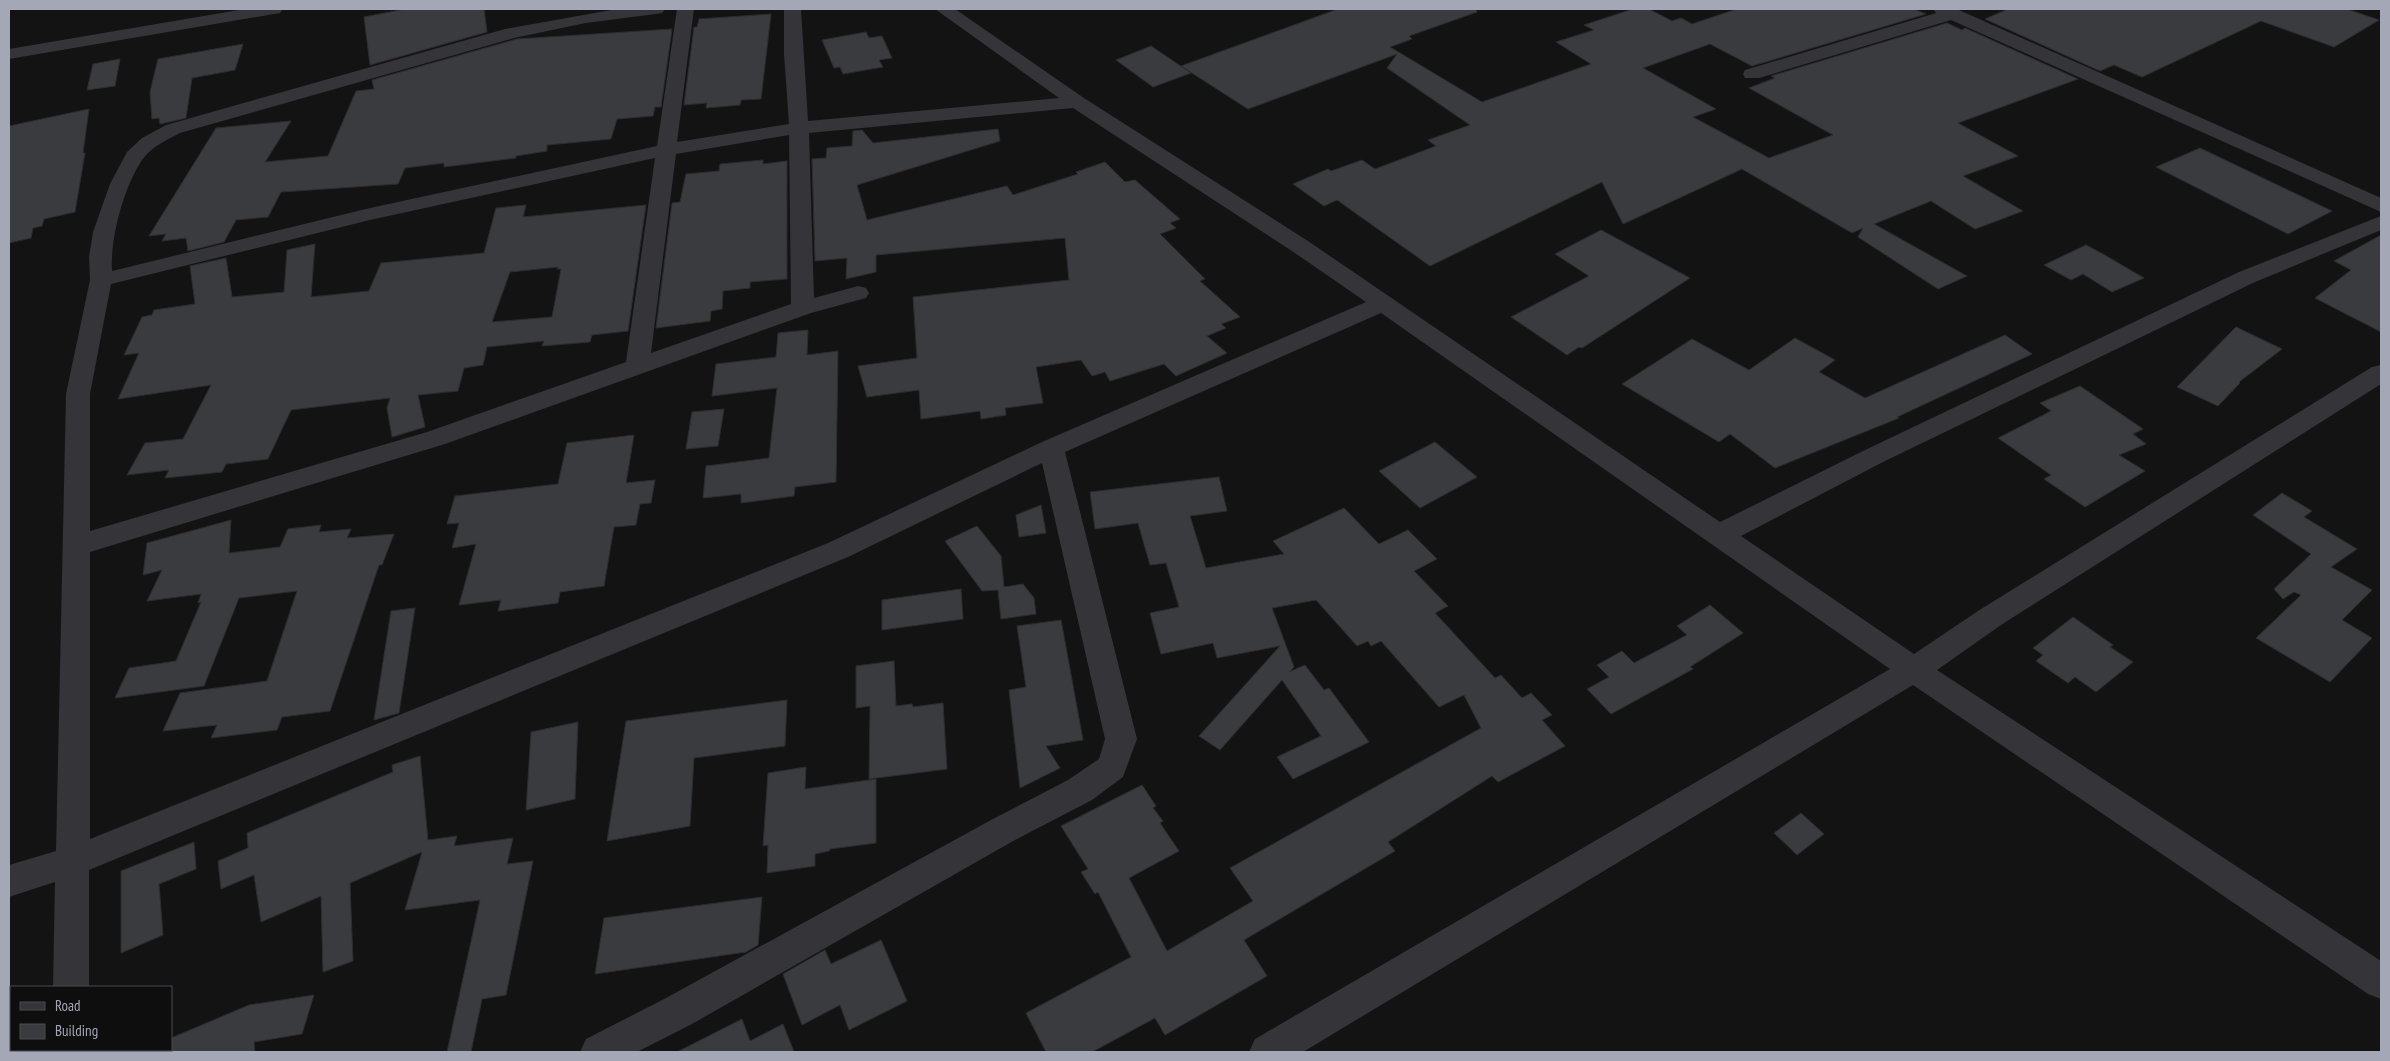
<svg xmlns="http://www.w3.org/2000/svg" width="2390" height="1061" viewBox="0 0 2390 1061" font-family="'PT Sans Narrow',sans-serif">
<rect width="100%" height="100%" fill="#131314"/>
<path fill="#3a3b3f" stroke="#2d2d30" fill-rule="evenodd" d="M405,9H484L487,32L370,65L364,17Z
M1338,9H1476L1477,12L1409,36L1412,39L1390,47L1482,102L1591,64L1556,42L1594,30L1584,25L1633,9H1649L1672,21L1681,18L1692,24L1737,9H1914L1926,14L1752,66L1710,44L1643,68L1716,109L1693,117L1769,158L1833,135L1749,88L1775,78L1771,76L1947,23L1962,30L1965,28L2078,79L1958,123L2018,156L1963,176L2023,211L1975,229L1931,201L1874,224L1967,276L1938,289L1858,237L1863,228L1852,233L1742,169L1623,224L1602,182L1430,266L1337,200L1324,206L1293,184L1328,169L1331,171L1362,160L1375,169L1436,146L1428,140L1470,125L1387,68L1397,54L1248,109L1181,66Z
M2008,9H2347L2379,20L2334,47L2261,21L2142,77L2114,65L2100,71L1985,19Z
M771,14L761,99L741,100L740,105L706,108L707,103L684,105L694,27H697L699,19Z
M672,29L661,107H655L653,116L617,119L611,139L547,145V151L516,156V158L444,167V163L405,168L398,184L281,192L268,217L236,220L224,242L188,251L186,238L162,241L166,234L149,236L216,128L291,121L265,162L328,156L356,91L374,89L372,80L517,39Z
M866,32L869,38L882,36L892,58L879,60L883,67L843,74L840,67L834,68L822,40Z
M243,44L235,70L192,78L186,118L160,124L159,118L152,119L150,92L158,59Z
M1151,46L1191,73L1153,87L1116,60Z
M120,59L115,86L87,90L93,64Z
M89,109L83,153H85L75,212L44,219L42,226L33,228L31,238L9,243V126Z
M998,129L1000,141L857,185L867,220L1007,186L1013,195L1078,174L1076,172L1105,162L1125,182L1135,180L1180,219L1170,223L1176,228L1160,234L1205,279L1200,281L1240,317L1221,324L1226,328L1207,336L1227,353L1176,376L1164,364L1110,381L1105,372L1092,376L1081,360L1036,367L1043,403L1005,408L1006,415L981,419L980,411L921,419L919,390L867,397L858,366L917,358L913,297L1069,280L1065,238L876,255V272L846,279L847,258L815,261L812,159L826,158L827,148L852,146L853,131L862,130L873,143Z
M2200,148L2332,211L2288,234L2156,167Z
M763,160V164L787,161V279L750,282V288L723,291L722,309L711,311L710,321L656,328L672,203L680,202L686,174L719,171L720,164Z
M526,205L523,217L646,205L628,331L592,335L590,342L542,346L544,341L487,347L483,365L464,368L458,391L418,395L425,427L392,437L387,408L390,398L291,410L268,459L226,464L222,472L165,478L169,470L127,475L145,443L183,439L211,385L118,399L139,353L124,355L142,317L152,315L154,310L195,304L190,266L226,258L232,297L284,292L287,250L315,244L311,297L369,291L381,263L484,253L496,208ZM558,267L557,269H561L552,317L492,322L510,272Z
M1601,230L1690,278L1582,348L1579,347L1567,355L1511,317L1589,276L1555,254Z
M2381,235V332L2315,298L2351,270L2334,261Z
M2086,245L2103,254L2144,278L2112,292L2083,274L2071,280L2044,265Z
M2236,327L2282,349L2239,382L2240,383L2218,406L2177,387Z
M808,330L807,355L838,351L836,482L795,487L794,496L741,503V494L703,498L706,466L769,458L777,388L712,396L716,364L776,357L778,333Z
M2005,335L2032,354L1897,417L1899,418L1775,468L1730,434L1719,442L1622,384L1692,339L1749,370L1795,338L1835,360L1819,372L1865,398Z
M2080,386L2143,429L2133,434L2146,444L2119,455L2145,471L2085,507L2044,479L2051,475L1998,438L2051,411L2040,403Z
M724,409L718,446L686,449L692,412Z
M634,435L626,483L655,480L651,503L640,504L636,525L614,527L604,586L560,592L558,603L498,611L501,600L459,605L476,544L452,548L459,523L447,524L455,496L558,484L567,443Z
M1435,442L1477,477L1420,508L1379,471Z
M1219,477L1227,511L1190,516L1206,568L1284,554L1273,541L1344,508L1379,544L1408,530L1437,559L1414,571L1448,606L1435,613L1495,678L1501,675L1522,698L1531,693L1552,715L1542,720L1565,746L1498,782L1492,776L1388,842L1395,851L1244,940L1267,976L1165,1035L1155,1018L1092,1052H1046L1026,1013L1131,957L1098,892L1095,894L1081,872L1088,869L1061,826L1142,785L1156,806L1153,808L1163,821L1160,823L1179,851L1129,878L1167,951L1253,901L1230,868L1481,728L1464,695L1439,707L1381,641L1371,646L1368,641L1357,646L1316,600L1272,608L1294,667L1289,672L1305,665L1324,690L1329,688L1369,742L1293,779L1277,757L1321,736L1282,680L1220,750L1199,736L1280,646L1217,658L1213,643L1161,654L1150,613L1179,607L1166,563L1150,565L1138,523L1095,529L1090,492Z
M2282,493L2312,511L2304,517L2357,549L2331,567L2372,590L2342,620L2372,638L2330,682L2256,638L2301,595L2294,592L2283,599L2274,589L2311,554L2253,515Z
M1041,505L1046,533L1019,537L1016,515Z
M231,520L229,553L280,547L288,529L321,525L319,532L351,529L347,538L394,534L382,565H379L330,711L282,717L277,730L211,738L217,725L163,731L180,693L267,681L297,591L239,598L204,686L115,698L129,668L176,661L201,602L198,603L201,594L147,601L162,570L143,575L147,543Z
M977,526L1001,556L1004,587L1023,584L1034,598L1036,614L1001,619L998,590L982,591L945,541Z
M961,589L963,619L882,630V600Z
M1710,605L1743,633L1690,667L1693,669L1611,714L1587,689L1609,677L1597,665L1622,651L1634,663L1687,635L1677,626Z
M415,608L399,713L374,720L391,611Z
M2073,617L2113,645L2110,647L2133,662L2096,692L2075,677L2068,683L2036,661L2043,655L2033,648Z
M1061,620L1083,740L1046,746L1060,768L1020,788L1009,690L1026,687L1017,626Z
M894,661L896,706L912,704L913,707L943,703L947,769L869,779L870,706L856,708V666Z
M787,700L785,746L694,758L690,826L607,841L626,721Z
M578,722L575,799L526,810L531,732Z
M420,756L428,840L457,836L454,846L513,838L507,864L533,861L506,995L482,999L471,1052H447L480,900L405,910L422,852L350,883L353,961L323,972L321,896L261,922L254,875L221,889L218,861L248,848L247,833L393,772L392,765Z
M806,767L805,789L876,779V843L830,849L829,851L815,854V866L767,873L768,845L763,846L768,773Z
M1801,813L1824,834L1797,855L1774,833Z
M194,842L196,869L159,884L163,935L121,953V871Z
M762,897L758,945L746,952L595,974L604,918Z
M881,940L907,1001L849,1030L840,1005L802,1025L783,974L825,950L831,964Z
M314,995L302,1034L254,1042L255,1052H138L144,1050H171V1038L249,1005Z
M742,1019L750,1041L783,1024L794,1052H677Z"/>
<g fill="none" stroke-linecap="round" stroke-linejoin="round">
<path fill="#343439" fill-rule="evenodd" d="M245,9H283L280,13L274,14L9,59V49Z
M617,9H665L662,13L656,14L586,23L514,38L180,133C167,140 151,147 142,160C124,187 110,238 112,271L370,208L657,146L677,9H694L677,142L789,124L784,54V9H801L808,121L1059,98L935,9H955L1084,98L1308,241L1720,522L1865,450L2239,272L2381,216V230L2255,282L1883,462L1741,536L1914,654L1981,609L2372,367L2381,365V384L2001,625L1937,670L2381,961V999L2368,994L1913,685L1303,1052H1249L1255,1039L1890,669L1381,313L1065,452L1137,739L1123,777L1092,800L1015,840L692,1024L637,1052H580L586,1039L666,998L991,820L1068,780L1099,759L1105,739L1042,463L848,557L89,870V987H53L55,882L9,897V865L56,851L66,394L90,280L89,257L93,232L110,184L127,152L142,138L166,125L505,29ZM1073,108L1292,251L1366,302L1042,442L828,543L90,839V552L445,444L811,313L866,298L869,293L866,288L858,286L814,298L809,133ZM789,135L791,304L651,353L676,154ZM655,158L626,362L427,432L90,531V394L111,284L370,220Z
M1933,9L1959,10L2381,198V212L1951,20L1759,78H1745L1743,74L1745,70L1936,13Z
M52,1050H90V1052H52Z"/>
</g>
<rect width="2390" height="1061" fill="none" stroke="#a4a7b5" stroke-width="20"/>
<rect x="10" y="986" width="162" height="65" fill="#0e0e0f" stroke="#4a4b51"/>
<rect x="20" y="1002" width="25" height="8" fill="#343439" stroke="#4a4b51"/>
<text x="55" y="1011" font-size="15" fill="#a4a7b5">Road</text>
<rect x="20" y="1024" width="25" height="15" fill="#3a3b3f" stroke="#4a4b51"/>
<text x="55" y="1036" font-size="15" fill="#a4a7b5">Building</text>
</svg>
